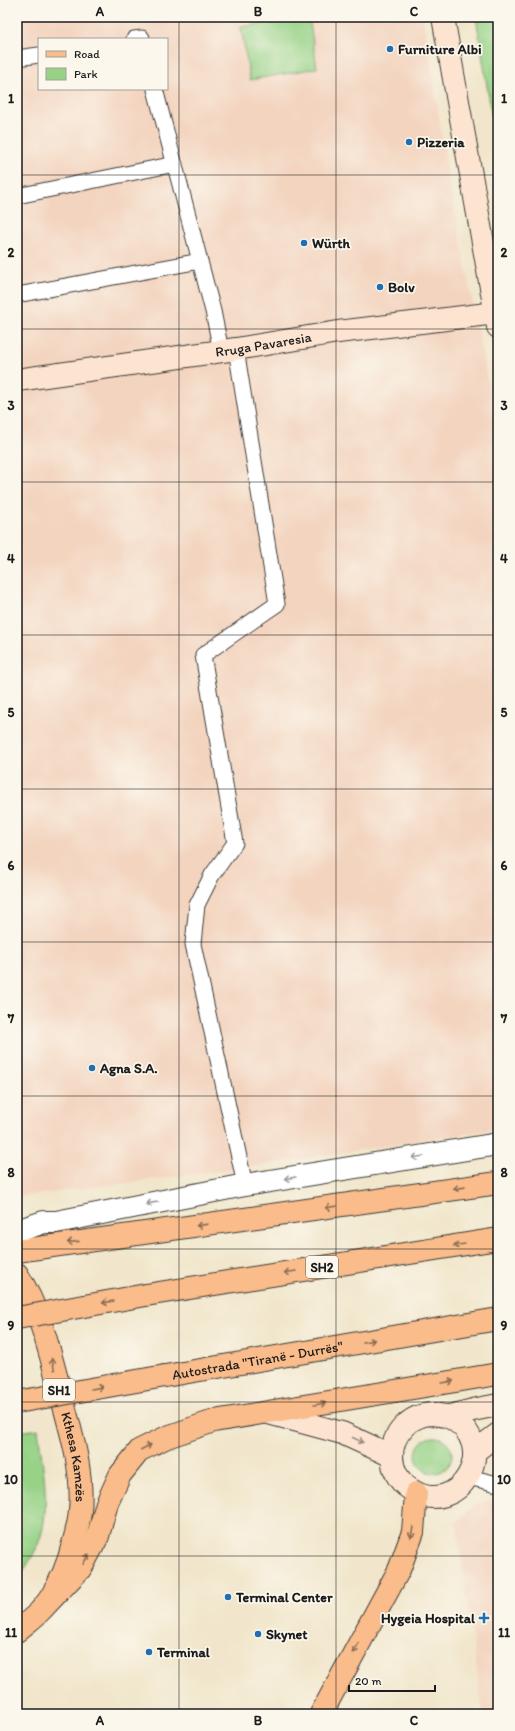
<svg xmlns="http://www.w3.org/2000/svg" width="515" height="1731" viewBox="0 0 515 1731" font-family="Itim,sans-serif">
<rect width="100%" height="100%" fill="#fbf7ec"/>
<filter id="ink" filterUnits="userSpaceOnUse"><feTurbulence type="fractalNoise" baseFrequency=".025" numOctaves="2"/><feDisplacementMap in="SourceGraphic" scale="8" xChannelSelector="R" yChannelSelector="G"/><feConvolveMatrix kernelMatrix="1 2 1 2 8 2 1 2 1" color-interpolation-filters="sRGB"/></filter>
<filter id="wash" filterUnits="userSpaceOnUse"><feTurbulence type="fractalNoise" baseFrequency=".012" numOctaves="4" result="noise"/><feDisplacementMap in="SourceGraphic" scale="16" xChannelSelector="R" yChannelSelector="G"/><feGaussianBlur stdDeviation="0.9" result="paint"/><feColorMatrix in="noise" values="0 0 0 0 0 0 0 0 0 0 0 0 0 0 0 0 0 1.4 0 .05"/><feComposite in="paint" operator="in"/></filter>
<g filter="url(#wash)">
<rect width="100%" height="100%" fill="#f1e6cb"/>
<path fill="#f3d4bf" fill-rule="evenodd" d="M17,17H423L451,192L491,399L498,445V1129L242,1168L17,1197ZM39,39H167V89H39Z
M498,1499V1714H483L456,1522L475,1504Z"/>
<path fill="#97d287" stroke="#5a7752" d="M299,17H309L317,68L250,80L241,27Z
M476,17H498V155Z
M38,1429C42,1464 52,1507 39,1542C34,1555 26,1568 17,1579V1432Z
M416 1455a18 18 0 1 1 36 0a18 18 0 1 1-36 0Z"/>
</g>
<g filter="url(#ink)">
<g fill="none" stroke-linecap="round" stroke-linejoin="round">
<g stroke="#3c3a36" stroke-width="17">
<path id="lane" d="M134,39L142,38V39
M17,58L39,55
M155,89L213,311L221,351
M17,196L175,164
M17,295L200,261
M236,349L277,604L203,655L235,843L212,875L197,905L193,944L245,1185
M468,1477L498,1484"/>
</g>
<g stroke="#3c3a36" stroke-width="24">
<path id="street" d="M17,1231L44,1222H56L245,1185L498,1144"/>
</g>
<g stroke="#3c3a36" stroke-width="24">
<g id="secondary">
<path d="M443,17L498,327"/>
<path id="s1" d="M17,380L236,349L338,332L496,313"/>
<path d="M268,1413L342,1433L392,1456"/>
<path d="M447,1416C506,1444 457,1522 410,1489C399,1482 392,1469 392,1456C392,1433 410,1415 432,1414C437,1414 442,1416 447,1416C453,1416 460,1413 465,1412C476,1409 487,1407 498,1405"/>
<path d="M474,1452L498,1434"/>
</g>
</g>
<g stroke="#3c3a36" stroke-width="24">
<g id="primary">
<path id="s2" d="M17,1274C39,1308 49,1348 59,1387C69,1426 84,1469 80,1511C79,1527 73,1543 69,1558C63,1576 54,1595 42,1609C35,1617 25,1624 17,1631"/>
<path d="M321,1714L399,1570L413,1532L416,1493"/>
</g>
</g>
<g stroke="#3c3a36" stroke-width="24">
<g id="highway">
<path d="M17,1251L498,1183"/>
<path d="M146,1295L498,1239"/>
<path id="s3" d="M165,1376L498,1319"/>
<path d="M42,1609L81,1568L98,1536L107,1503L120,1475L140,1450L167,1437L214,1421L498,1374"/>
</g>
</g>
<use href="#lane" stroke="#fff" stroke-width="15"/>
<use href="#street" stroke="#fff" stroke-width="22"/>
<use href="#secondary" stroke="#fde4d0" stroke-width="22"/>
<use href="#primary" stroke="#f9bc8a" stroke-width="22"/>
<use href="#highway" stroke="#f9bc8a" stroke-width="22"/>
<g stroke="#3c3a36" stroke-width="24" stroke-linecap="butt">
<path id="highway-bridge" d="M17,1318L146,1295
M17,1402L165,1376"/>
</g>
<use href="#highway-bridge" stroke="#f9bc8a" stroke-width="22"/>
</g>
<defs><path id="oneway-shaft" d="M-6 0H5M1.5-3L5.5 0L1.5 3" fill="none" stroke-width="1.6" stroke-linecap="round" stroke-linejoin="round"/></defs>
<g stroke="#999">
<use href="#oneway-shaft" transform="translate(418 1157) rotate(171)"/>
<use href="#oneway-shaft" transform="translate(290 1178) rotate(171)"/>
<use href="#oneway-shaft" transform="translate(152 1203) rotate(169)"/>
</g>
<g stroke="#8a6c53">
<use href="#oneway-shaft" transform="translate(459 1188) rotate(172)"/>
<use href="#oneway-shaft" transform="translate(331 1207) rotate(172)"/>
<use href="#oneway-shaft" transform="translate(202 1225) rotate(172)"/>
<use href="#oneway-shaft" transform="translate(73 1242) rotate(174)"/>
<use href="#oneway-shaft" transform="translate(459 1245) rotate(171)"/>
<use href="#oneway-shaft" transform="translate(290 1272) rotate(171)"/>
<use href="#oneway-shaft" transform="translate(108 1302) rotate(170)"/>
<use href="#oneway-shaft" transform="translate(369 1341) rotate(-10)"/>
<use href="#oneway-shaft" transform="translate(53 1364) rotate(-104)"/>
<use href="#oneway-shaft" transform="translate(448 1382) rotate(-10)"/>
<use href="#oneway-shaft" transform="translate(97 1388) rotate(-10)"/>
<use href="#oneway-shaft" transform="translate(320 1404) rotate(-10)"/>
<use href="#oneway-shaft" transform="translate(146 1447) rotate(-27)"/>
<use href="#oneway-shaft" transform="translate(412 1532) rotate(101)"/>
<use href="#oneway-shaft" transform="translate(86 1559) rotate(-61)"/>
<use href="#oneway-shaft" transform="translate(356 1648) rotate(118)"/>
</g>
<use stroke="#988a7f" href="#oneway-shaft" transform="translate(358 1440) rotate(25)"/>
</g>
<path fill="none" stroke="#1c1c1c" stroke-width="1" stroke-opacity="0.55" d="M179,17V1714M336,17V1714M17,175H498M17,329H498M17,482H498M17,635H498M17,789H498M17,942H498M17,1096H498M17,1249H498M17,1402H498M17,1556H498"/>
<g fill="#1f6fb2" stroke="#fbf7ec" stroke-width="1.5">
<circle cx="390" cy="49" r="4"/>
<circle cx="409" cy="142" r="4"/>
<circle cx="304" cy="243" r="4"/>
<circle cx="380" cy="287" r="4"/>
<circle cx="92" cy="1068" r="4"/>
<circle cx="228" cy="1597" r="4"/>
<path d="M482 1612h4v4h4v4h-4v4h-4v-4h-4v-4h4z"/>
<circle cx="258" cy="1634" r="4"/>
<circle cx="149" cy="1652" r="4"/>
</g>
<g text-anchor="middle" stroke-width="3.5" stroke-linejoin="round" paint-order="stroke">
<g fill="#fbf7ec" stroke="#5f5e5a" stroke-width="1">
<rect x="306" y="1256" width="32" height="22" rx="3"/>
<rect x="43" y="1379" width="32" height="22" rx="3"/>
</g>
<g font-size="13" font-weight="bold" fill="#1c1c1c">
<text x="322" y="1272">SH2</text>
<text x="59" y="1395">SH1</text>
</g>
<g font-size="14" font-weight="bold" fill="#1c1c1c" stroke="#fbf7ec" text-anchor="start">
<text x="398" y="54">Furniture Albi</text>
<text x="417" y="147">Pizzeria</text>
<text x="312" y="248">Würth</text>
<text x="388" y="292">Bolv</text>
<text x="100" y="1073">Agna S.A.</text>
<text x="236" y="1602">Terminal Center</text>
<text x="475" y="1623" text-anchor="end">Hygeia Hospital</text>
<text x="266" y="1639">Skynet</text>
<text x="157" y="1657">Terminal</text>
</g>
<g font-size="14" fill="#1c1c1c" stroke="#fbf7ec">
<text dy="5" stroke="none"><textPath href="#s1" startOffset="249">Rruga Pavaresia</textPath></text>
<text dy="5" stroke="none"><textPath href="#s3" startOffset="94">Autostrada "Tiranë - Durrës"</textPath></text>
<text dy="5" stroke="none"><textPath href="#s2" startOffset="193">Kthesa Kamzës</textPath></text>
</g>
</g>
<rect width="515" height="1731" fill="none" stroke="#fbf7ec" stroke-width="44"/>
<rect x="38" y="38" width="130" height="52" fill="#fbf7ec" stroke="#a29f99"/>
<rect x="46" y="51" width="20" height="6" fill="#f9bc8a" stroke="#a29f99"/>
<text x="74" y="58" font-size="12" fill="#1c1c1c">Road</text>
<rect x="46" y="68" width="20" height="12" fill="#97d287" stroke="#a29f99"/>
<text x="74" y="78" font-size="12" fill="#1c1c1c">Park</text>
<path d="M349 1685v6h86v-6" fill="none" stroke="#1c1c1c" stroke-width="2"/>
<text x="355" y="1685" font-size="12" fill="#1c1c1c" stroke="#fbf7ec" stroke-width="3" paint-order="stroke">20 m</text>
<rect x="22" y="22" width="471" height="1687" fill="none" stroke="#1c1c1c" stroke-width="1.5"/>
<g font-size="13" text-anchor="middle" font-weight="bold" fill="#1c1c1c">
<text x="100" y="16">A</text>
<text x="258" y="16">B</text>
<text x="414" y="16">C</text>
<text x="11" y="103">1</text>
<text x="504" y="103">1</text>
<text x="11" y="257">2</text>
<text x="504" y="257">2</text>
<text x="11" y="410">3</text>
<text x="504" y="410">3</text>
<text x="11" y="563">4</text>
<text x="504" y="563">4</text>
<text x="11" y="717">5</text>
<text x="504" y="717">5</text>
<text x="11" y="870">6</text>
<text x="504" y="870">6</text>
<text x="11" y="1023">7</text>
<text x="504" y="1023">7</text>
<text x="11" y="1177">8</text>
<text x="504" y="1177">8</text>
<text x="11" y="1330">9</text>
<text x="504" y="1330">9</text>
<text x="11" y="1484">10</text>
<text x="504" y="1484">10</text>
<text x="11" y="1637">11</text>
<text x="504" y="1637">11</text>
<text x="100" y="1725">A</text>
<text x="258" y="1725">B</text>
<text x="414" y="1725">C</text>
</g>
</svg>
